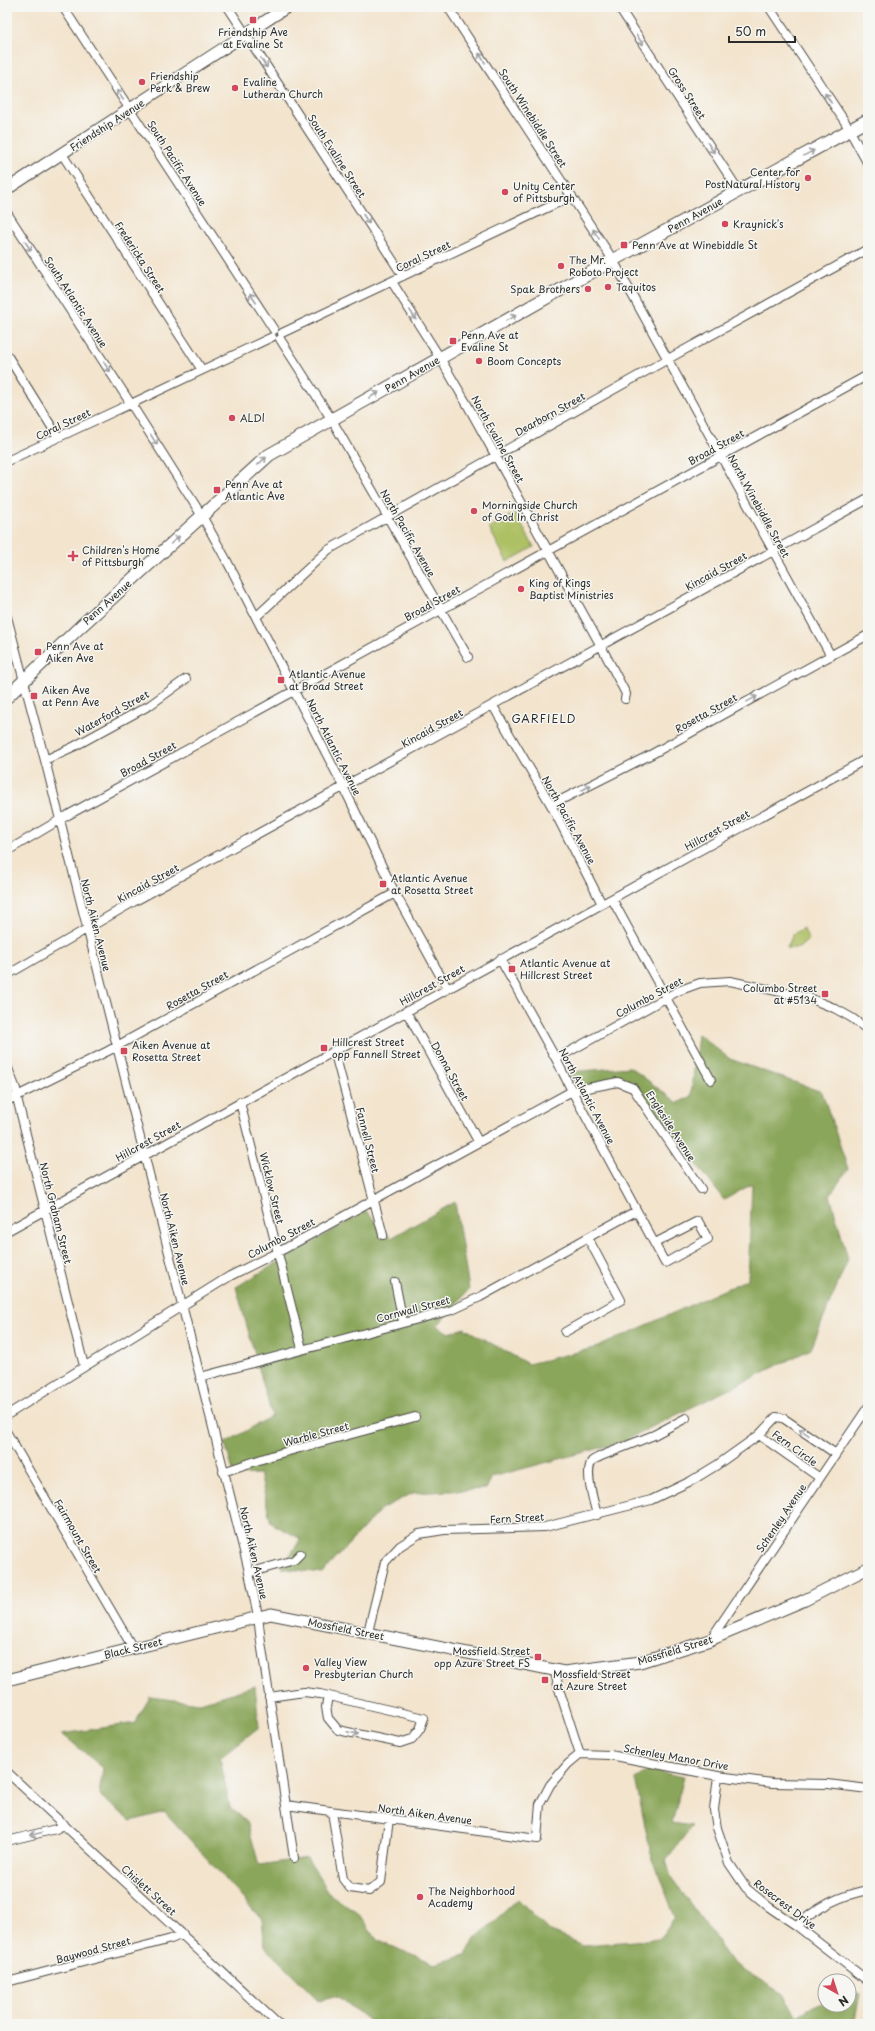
<svg xmlns="http://www.w3.org/2000/svg" width="875" height="2031" viewBox="0 0 875 2031" font-family="'Playpen Sans',sans-serif">
<rect width="100%" height="100%" fill="#f6f6f2"/>
<filter id="ink" filterUnits="userSpaceOnUse"><feTurbulence type="fractalNoise" baseFrequency=".025" numOctaves="2"/><feDisplacementMap in="SourceGraphic" scale="8" xChannelSelector="R" yChannelSelector="G"/><feConvolveMatrix kernelMatrix="1 2 1 2 8 2 1 2 1" color-interpolation-filters="sRGB"/></filter>
<filter id="wash" filterUnits="userSpaceOnUse"><feTurbulence type="fractalNoise" baseFrequency=".012" numOctaves="4" result="noise"/><feDisplacementMap in="SourceGraphic" scale="16" xChannelSelector="R" yChannelSelector="G"/><feGaussianBlur stdDeviation="0.9" result="paint"/><feColorMatrix in="noise" values="0 0 0 0 0 0 0 0 0 0 0 0 0 0 0 0 0 1.4 0 .05"/><feComposite in="paint" operator="in"/></filter>
<g filter="url(#wash)">
<rect width="100%" height="100%" fill="#f3e4cd"/>
<path fill="#adc064" stroke="#6c7648" d="M515,513L534,547L507,562L489,528Z
M803,928L809,939L799,948H787L793,934Z"/>
<path fill="#8aa65a" stroke="#5a6842" d="M698,1034L730,1059L822,1092L848,1169L830,1195L848,1259L811,1349L619,1443L492,1477L486,1489L413,1493L381,1509L322,1573L281,1568L301,1539L271,1523L260,1474L234,1475L225,1443L272,1416L236,1287L366,1211L391,1238L455,1202L469,1289L437,1326L449,1333L464,1328L528,1364L598,1347L748,1279L752,1184L724,1200L632,1080L576,1086L569,1072L630,1067L678,1103L691,1096Z
M255,1686L259,1727L220,1758L230,1808L247,1821L259,1865L307,1858L331,1895L358,1913L378,1941L435,1964L466,1955L475,1939L518,1899L551,1932L584,1945L659,1939L675,1917L651,1854L635,1779L649,1770L684,1777L672,1823L692,1826L666,1860L671,1877L734,1964L783,1994L797,2017L825,2000V2005H849V1989L860,1993L855,2021L857,2024H373L338,1996L319,2001L265,1947L262,1920L165,1812L131,1821L99,1795L103,1768L62,1734L135,1723L150,1697L200,1703Z"/>
</g>
<g filter="url(#ink)">
<g fill="none" stroke-linecap="round" stroke-linejoin="round">
<g stroke="#494743" stroke-width="10">
<path id="street" d="M63,7L274,330
M228,7L403,276
M448,7L613,260L831,656
M619,7L739,191
M769,7L845,122L868,164
M62,154L202,370
M7,213L129,401
M392,282L440,358L468,406L601,646L626,694L625,699
M282,333L572,196
M280,339L332,420L468,657
M7,355L58,437
M135,402L272,337
M133,407L202,516L228,563L344,788L395,893L447,988
M7,461L128,405
M7,617L47,768L247,1563L258,1616L261,1642L294,1858
M256,617L328,550L668,359L868,249
M493,706L551,805L602,904
M45,760L75,746L150,705L186,679
M551,805L652,754L868,635
M7,851L68,815L868,375
M612,899L711,1080
M500,959L556,1059L572,1091L665,1263L708,1239L698,1221L655,1243
M7,975L135,901L868,499
M406,1011L478,1141
M334,1050L383,1235
M556,1059L678,991L700,983L730,981L809,998L834,1008L852,1018L868,1030
M7,1066L16,1089L18,1102L84,1366
M7,1101L108,1051L395,893
M240,1102L302,1349
M7,1231L868,758
M395,1282L403,1322
M565,1332L621,1300L588,1238
M200,1377L452,1310L480,1297L636,1211
M7,1415L230,1276L284,1249L572,1091L618,1082L633,1088L701,1189
M7,1433L133,1648
M223,1472L274,1455L415,1417
M820,1478L759,1435L776,1417L783,1418L836,1454
M597,1515C594,1502 584,1472 592,1461C594,1459 598,1458 601,1456L654,1435L686,1418
M249,1573L294,1560L300,1554
M368,1632L385,1562L400,1546L419,1534L444,1530L545,1527L651,1500L691,1481L717,1465L759,1435
M710,1640L868,1407
M555,1672L559,1689L580,1754
M269,1697L304,1692L320,1694L424,1718L420,1729L412,1739L400,1743L338,1730L328,1718L326,1707L328,1696
M7,1772L278,2024
M718,1776L714,1810L717,1828L729,1863L746,1888L769,1907L797,1926L868,1981
M286,1805L537,1839L540,1804L550,1785L568,1764L580,1754L610,1755L718,1776L772,1783L828,1784L868,1789
M332,1812L343,1879L350,1888L369,1891L381,1882L389,1819
M7,1841L56,1829L64,1824
M797,1926C817,1907 841,1895 868,1890
M7,1982L171,1939L183,1934"/>
</g>
<g stroke="#494743" stroke-width="13">
<path id="secondary" d="M7,189L287,7
M7,1680L271,1614L564,1672L640,1662L710,1640L805,1600L868,1568"/>
</g>
<g stroke="#494743" stroke-width="14">
<path id="primary" d="M7,697L81,626L269,455L613,260L868,120"/>
</g>
<use href="#street" stroke="#fff" stroke-width="8"/>
<use href="#secondary" stroke="#fff" stroke-width="11"/>
<use href="#primary" stroke="#fff" stroke-width="12"/>
</g>
<defs><path id="oneway-shaft" d="M-6 0H5M1.5-3L5.5 0L1.5 3" fill="none" stroke-width="1.6" stroke-linecap="round" stroke-linejoin="round"/></defs>
<g stroke="#a0a0a0">
<use href="#oneway-shaft" transform="translate(640 40) rotate(57)"/>
<use href="#oneway-shaft" transform="translate(482 58) rotate(-123)"/>
<use href="#oneway-shaft" transform="translate(264 63) rotate(57)"/>
<use href="#oneway-shaft" transform="translate(120 95) rotate(-124)"/>
<use href="#oneway-shaft" transform="translate(828 98) rotate(-123)"/>
<use href="#oneway-shaft" transform="translate(711 148) rotate(57)"/>
<use href="#oneway-shaft" transform="translate(809 153) rotate(-29)"/>
<use href="#oneway-shaft" transform="translate(366 219) rotate(57)"/>
<use href="#oneway-shaft" transform="translate(596 234) rotate(-122)"/>
<use href="#oneway-shaft" transform="translate(28 246) rotate(57)"/>
<use href="#oneway-shaft" transform="translate(253 298) rotate(-123)"/>
<use href="#oneway-shaft" transform="translate(413 315) rotate(57)"/>
<use href="#oneway-shaft" transform="translate(511 318) rotate(-29)"/>
<use href="#oneway-shaft" transform="translate(107 367) rotate(57)"/>
<use href="#oneway-shaft" transform="translate(374 395) rotate(-30)"/>
<use href="#oneway-shaft" transform="translate(154 440) rotate(58)"/>
<use href="#oneway-shaft" transform="translate(262 461) rotate(-42)"/>
<use href="#oneway-shaft" transform="translate(175 540) rotate(-42)"/>
<use href="#oneway-shaft" transform="translate(752 699) rotate(-29)"/>
<use href="#oneway-shaft" transform="translate(586 788) rotate(-27)"/>
<use href="#oneway-shaft" transform="translate(804 1432) rotate(-146)"/>
<use href="#oneway-shaft" transform="translate(353 1733) rotate(12)"/>
<use href="#oneway-shaft" transform="translate(36 1834) rotate(166)"/>
</g>
</g>
<g fill="#d1495b" stroke="#f6f6f2" stroke-width="1.5">
<rect x="249" y="16" width="8" height="8" rx="2"/>
<circle cx="142" cy="82" r="4"/>
<circle cx="235" cy="88" r="4"/>
<circle cx="808" cy="178" r="4"/>
<circle cx="505" cy="192" r="4"/>
<circle cx="725" cy="224" r="4"/>
<rect x="620" y="241" width="8" height="8" rx="2"/>
<circle cx="561" cy="266" r="4"/>
<circle cx="608" cy="287" r="4"/>
<circle cx="588" cy="289" r="4"/>
<rect x="449" y="337" width="8" height="8" rx="2"/>
<circle cx="479" cy="361" r="4"/>
<circle cx="232" cy="418" r="4"/>
<rect x="213" y="486" width="8" height="8" rx="2"/>
<circle cx="474" cy="511" r="4"/>
<path d="M71 550h4v4h4v4h-4v4h-4v-4h-4v-4h4z"/>
<circle cx="521" cy="589" r="4"/>
<rect x="34" y="648" width="8" height="8" rx="2"/>
<rect x="277" y="676" width="8" height="8" rx="2"/>
<rect x="30" y="692" width="8" height="8" rx="2"/>
<rect x="379" y="880" width="8" height="8" rx="2"/>
<rect x="508" y="965" width="8" height="8" rx="2"/>
<rect x="821" y="990" width="8" height="8" rx="2"/>
<rect x="320" y="1044" width="8" height="8" rx="2"/>
<rect x="120" y="1047" width="8" height="8" rx="2"/>
<rect x="534" y="1653" width="8" height="8" rx="2"/>
<circle cx="306" cy="1668" r="4"/>
<rect x="541" y="1676" width="8" height="8" rx="2"/>
<circle cx="420" cy="1897" r="4"/>
</g>
<g text-anchor="middle" stroke-width="3" stroke-linejoin="round" paint-order="stroke">
<g font-size="10" fill="#2b2b2b" stroke="#f6f6f2" text-anchor="start">
<text x="253" y="36" text-anchor="middle">Friendship Ave<tspan x="253" dy="12">at Evaline St</tspan></text>
<text x="150" y="80">Friendship<tspan x="150" dy="12">Perk &amp; Brew</tspan></text>
<text x="243" y="86">Evaline<tspan x="243" dy="12">Lutheran Church</tspan></text>
<text x="800" y="176" text-anchor="end">Center for<tspan x="800" dy="12">PostNatural History</tspan></text>
<text x="513" y="190">Unity Center<tspan x="513" dy="12">of Pittsburgh</tspan></text>
<text x="733" y="228">Kraynick's</text>
<text x="632" y="249">Penn Ave at Winebiddle St</text>
<text x="569" y="264">The Mr.<tspan x="569" dy="12">Roboto Project</tspan></text>
<text x="616" y="291">Taquitos</text>
<text x="580" y="293" text-anchor="end">Spak Brothers</text>
<text x="461" y="339">Penn Ave at<tspan x="461" dy="12">Evaline St</tspan></text>
<text x="487" y="365">Boom Concepts</text>
<text x="240" y="422">ALDI</text>
<text x="225" y="488">Penn Ave at<tspan x="225" dy="12">Atlantic Ave</tspan></text>
<text x="482" y="509">Morningside Church<tspan x="482" dy="12">of God In Christ</tspan></text>
<text x="82" y="554">Children's Home<tspan x="82" dy="12">of Pittsburgh</tspan></text>
<text x="529" y="587">King of Kings<tspan x="529" dy="12">Baptist Ministries</tspan></text>
<text x="46" y="650">Penn Ave at<tspan x="46" dy="12">Aiken Ave</tspan></text>
<text x="289" y="678">Atlantic Avenue<tspan x="289" dy="12">at Broad Street</tspan></text>
<text x="42" y="694">Aiken Ave<tspan x="42" dy="12">at Penn Ave</tspan></text>
<text x="391" y="882">Atlantic Avenue<tspan x="391" dy="12">at Rosetta Street</tspan></text>
<text x="520" y="967">Atlantic Avenue at<tspan x="520" dy="12">Hillcrest Street</tspan></text>
<text x="817" y="992" text-anchor="end">Columbo Street<tspan x="817" dy="12">at #5134</tspan></text>
<text x="332" y="1046">Hillcrest Street<tspan x="332" dy="12">opp Fannell Street</tspan></text>
<text x="132" y="1049">Aiken Avenue at<tspan x="132" dy="12">Rosetta Street</tspan></text>
<text x="530" y="1655" text-anchor="end">Mossfield Street<tspan x="530" dy="12">opp Azure Street FS</tspan></text>
<text x="314" y="1666">Valley View<tspan x="314" dy="12">Presbyterian Church</tspan></text>
<text x="553" y="1678">Mossfield Street<tspan x="553" dy="12">at Azure Street</tspan></text>
<text x="428" y="1895">The Neighborhood<tspan x="428" dy="12">Academy</tspan></text>
</g>
<g font-size="10" fill="#2b2b2b" stroke="#f6f6f2">
<text transform="translate(687 93) rotate(57)" y="4">Gross Street</text>
<text transform="translate(533 118) rotate(57)" y="4">South Winebiddle Street</text>
<text transform="translate(107 125) rotate(-33)" y="4">Friendship Avenue</text>
<text transform="translate(337 156) rotate(57)" y="4">South Evaline Street</text>
<text transform="translate(177 163) rotate(57)" y="4">South Pacific Avenue</text>
<text transform="translate(695 215) rotate(-29)" y="4">Penn Avenue</text>
<text transform="translate(423 256) rotate(-25)" y="4">Coral Street</text>
<text transform="translate(140 257) rotate(57)" y="4">Fredericka Street</text>
<text transform="translate(76 302) rotate(57)" y="4">South Atlantic Avenue</text>
<text transform="translate(412 374) rotate(-30)" y="4">Penn Avenue</text>
<text transform="translate(550 414) rotate(-29)" y="4">Dearborn Street</text>
<text transform="translate(63 424) rotate(-25)" y="4">Coral Street</text>
<text transform="translate(498 439) rotate(61)" y="4">North Evaline Street</text>
<text transform="translate(716 447) rotate(-29)" y="4">Broad Street</text>
<text transform="translate(759 506) rotate(61)" y="4">North Winebiddle Street</text>
<text transform="translate(408 533) rotate(60)" y="4">North Pacific Avenue</text>
<text transform="translate(716 571) rotate(-29)" y="4">Kincaid Street</text>
<text transform="translate(107 602) rotate(-42)" y="4">Penn Avenue</text>
<text transform="translate(432 603) rotate(-29)" y="4">Broad Street</text>
<text transform="translate(112 713) rotate(-29)" y="4">Waterford Street</text>
<text transform="translate(706 713) rotate(-29)" y="4">Rosetta Street</text>
<text transform="translate(432 728) rotate(-29)" y="4">Kincaid Street</text>
<text transform="translate(334 747) rotate(63)" y="4">North Atlantic Avenue</text>
<text transform="translate(148 759) rotate(-29)" y="4">Broad Street</text>
<text transform="translate(569 820) rotate(61)" y="4">North Pacific Avenue</text>
<text transform="translate(717 830) rotate(-29)" y="4">Hillcrest Street</text>
<text transform="translate(148 883) rotate(-29)" y="4">Kincaid Street</text>
<text transform="translate(96 925) rotate(76)" y="4">North Aiken Avenue</text>
<text transform="translate(432 985) rotate(-29)" y="4">Hillcrest Street</text>
<text transform="translate(197 990) rotate(-29)" y="4">Rosetta Street</text>
<text transform="translate(649 997) rotate(-28)" y="4">Columbo Street</text>
<text transform="translate(450 1071) rotate(61)" y="4">Donna Street</text>
<text transform="translate(587 1096) rotate(62)" y="4">North Atlantic Avenue</text>
<text transform="translate(671 1126) rotate(57)" y="4">Engleside Avenue</text>
<text transform="translate(368 1140) rotate(76)" y="4">Fannell Street</text>
<text transform="translate(148 1141) rotate(-29)" y="4">Hillcrest Street</text>
<text transform="translate(272 1188) rotate(76)" y="4">Wicklow Street</text>
<text transform="translate(56 1213) rotate(76)" y="4">North Graham Street</text>
<text transform="translate(281 1238) rotate(-28)" y="4">Columbo Street</text>
<text transform="translate(175 1239) rotate(76)" y="4">North Aiken Avenue</text>
<text transform="translate(413 1309) rotate(-15)" y="4">Cornwall Street</text>
<text transform="translate(316 1434) rotate(-15)" y="4">Warble Street</text>
<text transform="translate(795 1448) rotate(36)" y="4">Fern Circle</text>
<text transform="translate(517 1518) rotate(-3)" y="4">Fern Street</text>
<text transform="translate(781 1518) rotate(-56)" y="4">Schenley Avenue</text>
<text transform="translate(78 1536) rotate(60)" y="4">Fairmount Street</text>
<text transform="translate(254 1553) rotate(77)" y="4">North Aiken Avenue</text>
<text transform="translate(346 1629) rotate(11)" y="4">Mossfield Street</text>
<text transform="translate(133 1648) rotate(-14)" y="4">Black Street</text>
<text transform="translate(675 1650) rotate(-17)" y="4">Mossfield Street</text>
<text transform="translate(676 1757) rotate(10)" y="4">Schenley Manor Drive</text>
<text transform="translate(425 1814) rotate(8)" y="4">North Aiken Avenue</text>
<text transform="translate(149 1890) rotate(42)" y="4">Chislett Street</text>
<text transform="translate(785 1904) rotate(37)" y="4">Rosecrest Drive</text>
<text transform="translate(93 1950) rotate(-15)" y="4">Baywood Street</text>
</g>
<g font-size="11" letter-spacing="1" fill="#2b2b2b" stroke="#f6f6f2">
<text x="544" y="723">GARFIELD</text>
</g>
</g>
<rect width="875" height="2031" fill="none" stroke="#f6f6f2" stroke-width="24"/>
<g transform="translate(837 1993) rotate(141)"><circle r="19" fill="#f6f6f2" stroke="#a5a5a2"/>
<path d="M0-3L7 15L0 10L-7 15Z" fill="#d1495b"/>
<text y="-6" font-size="11" font-weight="bold" text-anchor="middle" fill="#2b2b2b">N</text>
</g>
<path d="M729 36v6h66v-6" fill="none" stroke="#2b2b2b" stroke-width="2"/>
<text x="735" y="36" font-size="12" fill="#2b2b2b" stroke="#f6f6f2" stroke-width="3" paint-order="stroke">50 m</text>
</svg>
